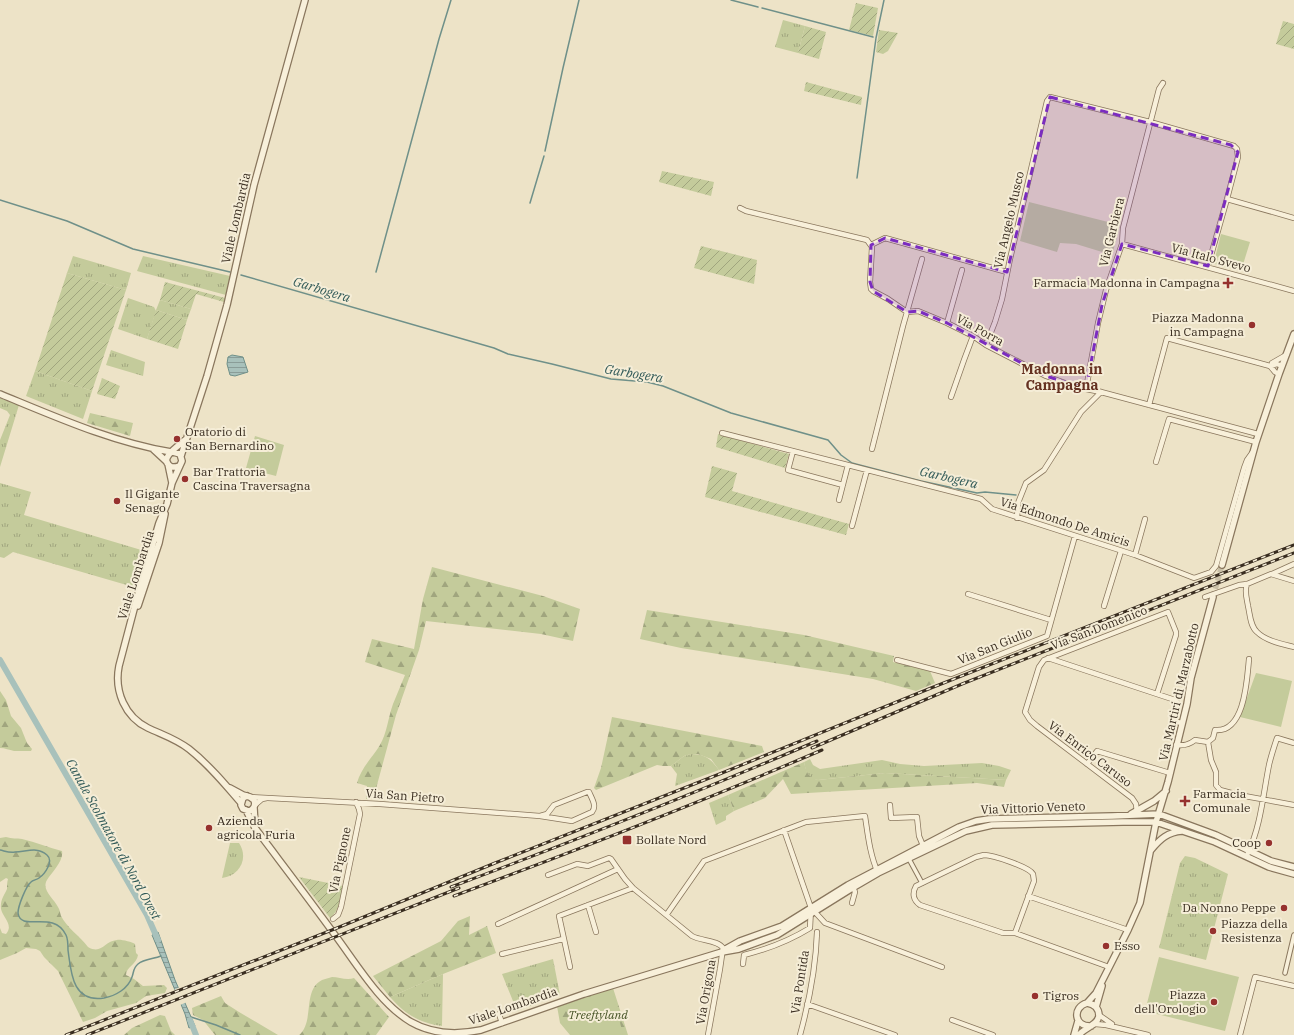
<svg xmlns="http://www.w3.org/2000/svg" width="1294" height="1035" viewBox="0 0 1294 1035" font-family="'IBM Plex Serif',serif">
<defs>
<pattern id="grass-tufts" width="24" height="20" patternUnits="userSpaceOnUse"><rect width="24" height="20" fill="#c4cb9b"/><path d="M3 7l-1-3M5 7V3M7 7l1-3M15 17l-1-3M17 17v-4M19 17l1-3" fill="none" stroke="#a0a57e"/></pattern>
<pattern id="forest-firs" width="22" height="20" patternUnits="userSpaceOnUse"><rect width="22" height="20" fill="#c4cb9b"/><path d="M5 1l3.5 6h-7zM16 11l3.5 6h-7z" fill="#a0a57e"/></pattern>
<pattern id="garden-furrows" width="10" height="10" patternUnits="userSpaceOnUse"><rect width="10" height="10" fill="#c4cb9b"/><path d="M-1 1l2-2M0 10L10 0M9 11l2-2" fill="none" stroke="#a0a57e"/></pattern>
<pattern id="water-rules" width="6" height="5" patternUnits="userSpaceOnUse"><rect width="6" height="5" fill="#a8c1bb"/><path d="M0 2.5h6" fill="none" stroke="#8a9d98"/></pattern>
</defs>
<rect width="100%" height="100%" fill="#ede3c7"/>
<path fill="url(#grass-tufts)" d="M783,20L805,26L798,53L775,47Z
M73,256L131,273L126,290L67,273Z
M143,256L230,276L226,295L137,271Z
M128,298L154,307L156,311L147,339L118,329Z
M160,300L191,309L187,320L156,310Z
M111,350L145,362L143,376L106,365Z
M35,371L92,391L83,419L26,396Z
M0,398L19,405L0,467V440L10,415L7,411L0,408Z
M0,483L31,492L24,515L148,552L137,588L13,552L4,558L0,557Z
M691,754C705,754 711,759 719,770L675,786L677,774L671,766L684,756Z
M810,759L813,765L820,769L882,760L900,764L924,766L982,763L999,766L1011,770L1006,780L885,773L818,780L812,779L806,771L804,762Z
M728,795L734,811L726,816V820L716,825L709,803Z
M230,843H239C249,858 240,876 222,878Z
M1185,856L1195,858L1228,874L1206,960L1159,948L1180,863Z
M553,959L560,995L517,1011L502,974Z
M443,974L442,1026C419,1023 405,1014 390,997Z"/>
<path fill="url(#forest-firs)" d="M90,413L133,423L130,436L87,423Z
M432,567L543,596L580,609L573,641L541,634L426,621L419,650L396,715L374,796L370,799H366L367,786L357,783C361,768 372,758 380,745C387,733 388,718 393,704C397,694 401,685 405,675L365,662L372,639L414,649L423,599Z
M647,610L804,635L894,656L893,662L930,671L935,683L916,691L873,679L681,648L640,639Z
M0,691L6,700L11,716L21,728L27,743L32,749L31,751C25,751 19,751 14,751C9,750 5,748 0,748Z
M612,717L762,746L764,752L719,770L711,759L698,754H691L684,756L671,766H663L657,765L596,790L594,788L601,768Z
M804,762C806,771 808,778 818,780L885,773L1006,780L1004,787L977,783L791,794L783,779L765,798L734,811L728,795Z
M6,837C12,839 17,838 22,839C36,842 49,848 62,851C64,861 52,872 47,880C41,890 54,899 58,907C60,910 60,913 61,916C67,928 80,936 88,947C102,955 104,941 117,940C120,939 132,942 135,944L136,953L138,955C137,964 126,967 126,975L134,979L143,986L164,985L167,988L165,993L146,996L136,1003L107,1011L95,1018L83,1022L58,971L44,957L40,951L36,949L26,948L17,953L0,960V928L2,933L6,934C14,925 3,918 1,909C0,900 4,896 7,889C7,886 7,882 8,879L6,878L0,882V838Z
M470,916L469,935L487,926L496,953L443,974L390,997L373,976L441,941L458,921Z
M332,977C339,977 347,981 354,978L389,1017L376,1035H299C315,1022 302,990 322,980C325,979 329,978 332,977Z
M613,988L628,1035H570L560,1023L557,1006Z
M221,996L225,1003L239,1012L278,1035H215L203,1020L193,1015L192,1008Z
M160,1015L165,1016L171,1031L175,1035H124L132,1028Z"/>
<path fill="#c4cb9b" d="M1029,202L1120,225L1112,255L1076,244L1060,243L1057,252L1020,241Z
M1221,234L1250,242L1241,271L1215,264L1214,262Z
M255,436L284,445L276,476L246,468Z
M1256,673L1292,681L1281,727L1240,717Z
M1159,957L1239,977L1225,1031L1145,1011Z
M612,989L623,1035H573L566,1005Z"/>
<path fill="url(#garden-furrows)" d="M856,3L878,8L873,36L849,30Z
M1283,21L1294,24V49L1276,44Z
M805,26L826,32L819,59L798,53Z
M879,30L898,33L888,51L883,54L876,52Z
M806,82L862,97L861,105L804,91Z
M662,171L714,182L711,196L659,182Z
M701,246L757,260L754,284L694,268Z
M67,273L126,290L92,391L35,371Z
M165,282L225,298L224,302L196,294L191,309L160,300Z
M156,310L187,320L178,349L147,339Z
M102,378L120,386L115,399L97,394Z
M718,434L789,454L785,468L716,447Z
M712,466L737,473L732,491L849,524L846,535L705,497Z
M299,877L343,886C340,897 340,911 330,918Z"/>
<path fill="url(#water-rules)" stroke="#6f9089" d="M232,355L243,357L248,372L235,376L230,375L227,364L228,357Z
M158,932L175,980L195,1026L189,1028L185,1014L152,935Z"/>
<path fill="#ede3c7" d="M180,987L187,1002L180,1005L174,990Z"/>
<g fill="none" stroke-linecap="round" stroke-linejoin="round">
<path stroke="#6f9089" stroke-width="1.5" d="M731,0L758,7
M762,8L873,37
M876,38L884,0
M545,151L563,68L579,0
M857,178L876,38
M0,200L67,221L133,249L230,272
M530,203L544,156
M376,272L439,39L451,0
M241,275L494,348L508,354L552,364L611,379L647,382L663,386L731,413L828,440L841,455L852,463L921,481L977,493L985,492L1016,495
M0,850C5,851 9,853 15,852C26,852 37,846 47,855C54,861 45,874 39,878C36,880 33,880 31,882C26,886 18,906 18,913C21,933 53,909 66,935C68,939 68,945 68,950C71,972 72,1003 104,998C115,996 128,989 132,977C134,972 133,968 138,964C144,959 154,959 161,956
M191,1017L216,1025L240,1035"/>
<path stroke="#a8c1bb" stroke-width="6" d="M0,660L147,915L158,940
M190,1020L196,1035"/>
<path stroke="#c9bfa6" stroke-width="5.5" stroke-dasharray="5.5 3" stroke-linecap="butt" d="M1213,597L1222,565"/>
<g stroke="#89765d" stroke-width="5.5">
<path id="pedestrian" d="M909,859L922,883
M1285,973L1294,935"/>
</g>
<g stroke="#89765d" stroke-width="6">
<path id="minor" d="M740,208L746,211L867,240L872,247L870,282L871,289L873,291L888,299L907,312L918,311L947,323L973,336L986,345L1046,376L1076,387L1101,392L1258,434
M1122,244L1294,291
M871,245L885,238L1007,272
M1208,266L1227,199
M947,323L962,270
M986,345L995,322L1002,299L1010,259L1047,101L1050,97L1150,122L1234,146L1237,149L1238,157L1227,199L1294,218
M1272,363L1286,355
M1270,366L1275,372L1279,374
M1086,389L1098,323L1106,290L1122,244L1123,228L1159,89L1163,83
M951,397L964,360L973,336
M1149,405L1167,338L1270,366L1277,364L1282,366
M722,433L981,499L992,509L1135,555L1194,578L1211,572L1216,566L1244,468L1247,460L1252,453
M872,449L903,326L922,259
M793,451L788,470L843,485
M1156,462L1169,419L1256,442
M839,500L848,465
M1017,518L1018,503L1026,483L1044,470L1081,412L1101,392
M852,526L867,470
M1135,555L1145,519
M1272,574L1294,564
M1247,584C1244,591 1247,599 1248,606C1250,614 1250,626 1257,632C1266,641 1282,644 1294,647
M968,594L1051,620
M1205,597L1239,585L1247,584L1271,574L1294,581
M1104,606L1121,551
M1048,658L1175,700L1177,702L1174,717L1177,722L1182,723
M1249,659C1247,679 1245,733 1215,730L1213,738L1208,742L1211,760L1216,772V785L1220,790L1239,795L1294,805
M897,660L951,674L1047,636L1075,536
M1176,745C1184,746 1189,745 1195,740L1208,742
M1087,764L1097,751L1170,773
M250,797L380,804L540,816L572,821L592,812C597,806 592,799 589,792H587L554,805L547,814L540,816
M255,805L262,799L267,798
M890,805L891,818L917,817L919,836L924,848
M1137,813L1136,804L1132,798L1037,726L1030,720L1025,712L1039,667L1044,660L1168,612L1176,632V635L1157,694
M1248,853C1261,825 1263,795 1269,765C1271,756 1274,747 1277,738L1294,743
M984,855C993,855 1029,867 1033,874L1034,881L1015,933H1003L920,905C913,900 912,893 916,886L976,857Z
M548,875L577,864L588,866L609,858L611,859L625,879L633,888L692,936C701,941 718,940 723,948L720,969L708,1035
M1028,896L1128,930
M852,903L855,892L853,887
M588,905L596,932
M814,911L825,923L942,967
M667,914L704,861L806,822L865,816C868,836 870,855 878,873
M333,919L338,915L341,907L360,814L359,809L356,802
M498,924L618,869
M1015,933L1109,967
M502,954L563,939
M743,964L744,955C768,949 789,941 810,928L811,908L784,830
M570,967L559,916L633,888
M807,1004L895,1035
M499,1014L502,1023
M1099,1015L1112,1024
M952,1020L993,1035
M1095,1024L1106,1025L1148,1035
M800,1035C809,1002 816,966 817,932
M1240,1035L1255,977L1294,986"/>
</g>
<g stroke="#89765d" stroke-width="8">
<path id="tertiary" d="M0,394C56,417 112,442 171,452
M153,449L167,462
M173,452L180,454L182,461L172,483L167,504L159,523L138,594L119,666C114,691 125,717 148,728C163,735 176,739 189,749C208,764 225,784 241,803
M181,456L207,376L227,305L254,185L305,0
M168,464L172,483
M179,466C176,467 173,468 170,466C158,458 180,445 185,440
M1222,565L1256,442L1279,374L1294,334
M138,606L159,543L165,514
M230,788L243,795L250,797L254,800C256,805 254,809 249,811L243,809L241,805L243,798L247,796
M254,808L255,825
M246,810L255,828C282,864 309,899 335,935C356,963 380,1004 411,1022C432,1034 457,1035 481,1030L584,994L722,952L739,949L777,935L854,887L878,873L966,831L992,825L1123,822H1156L1215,842L1269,867L1294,874
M1131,814L1154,801L1166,791
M1151,850C1160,839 1168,832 1182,831
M724,950L740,941L782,926L848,885L959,827L976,821L989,819L1112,816L1159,814L1216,835L1271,861L1294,867
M1087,1003L1096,993L1128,930L1140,903L1156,822L1168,782L1187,704L1191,678L1213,597
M1096,1007L1102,986
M1074,1035L1078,1021
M1079,1035C1085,1027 1097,1026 1099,1016C1099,1008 1094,1004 1087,1003C1072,1007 1074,1027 1091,1026"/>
</g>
<use href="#pedestrian" stroke="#f8f0da" stroke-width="3.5"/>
<use href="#minor" stroke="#f8f0da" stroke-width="4.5"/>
<use href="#tertiary" stroke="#f8f0da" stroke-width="5.5"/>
<g stroke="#392d20" stroke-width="3">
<path id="rail" d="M812,748L962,684L1294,553
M451,887C574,841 696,793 817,741
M454,896C577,850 701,802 822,750
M66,1035L337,928L495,863L722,773L931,688L1294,545
M87,1035L459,888"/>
</g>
<use href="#rail" stroke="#f5edd7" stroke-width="1.5" stroke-dasharray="4.5" stroke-linecap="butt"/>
</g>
<path fill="#7b2cbf" fill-opacity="0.2" stroke="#7b2cbf" stroke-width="3" stroke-dasharray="8 5" stroke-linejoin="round" d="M1050,97L1231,145L1238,152L1208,266L1122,244L1102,305L1086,389L1046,376L947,323L918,311L907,312L873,291L870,282L871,245L885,238L1007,272Z"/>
<g fill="#96312e" stroke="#f5edd7" stroke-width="1.5">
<path d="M1226 277h4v4h4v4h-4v4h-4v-4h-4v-4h4z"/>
<circle cx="1252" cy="325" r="4"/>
<circle cx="177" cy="439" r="4"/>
<circle cx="185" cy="479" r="4"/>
<circle cx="117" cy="501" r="4"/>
<path d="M1183 795h4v4h4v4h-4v4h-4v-4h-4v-4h4z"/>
<circle cx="209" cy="828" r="4"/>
<rect x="622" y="835" width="10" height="10" rx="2"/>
<circle cx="1269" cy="843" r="4"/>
<circle cx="1284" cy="908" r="4"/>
<circle cx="1213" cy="931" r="4"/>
<circle cx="1106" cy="946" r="4"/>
<circle cx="1035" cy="996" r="4"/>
<circle cx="1214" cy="1002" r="4"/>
</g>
<g text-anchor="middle" stroke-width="4" stroke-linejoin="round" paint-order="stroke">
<g font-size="12" fill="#392d20" stroke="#f5edd7">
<text transform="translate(236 218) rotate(-77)" y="4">Viale Lombardia</text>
<text transform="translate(1009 220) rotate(-77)" y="4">Via Angelo Musco</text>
<text transform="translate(1112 232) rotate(-76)" y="4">Via Garbiera</text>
<text transform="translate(1211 258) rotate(15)" y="4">Via Italo Svevo</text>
<text transform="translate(980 330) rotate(29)" y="4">Via Porra</text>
<text transform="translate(1065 522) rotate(18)" y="4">Via Edmondo De Amicis</text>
<text transform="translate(136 575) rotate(-72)" y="4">Viale Lombardia</text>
<text transform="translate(1099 628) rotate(-21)" y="4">Via San Domenico</text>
<text transform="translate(995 646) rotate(-22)" y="4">Via San Giulio</text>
<text transform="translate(1179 692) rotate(-77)" y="4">Via Martiri di Marzabotto</text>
<text transform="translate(1090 754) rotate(37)" y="4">Via Enrico Caruso</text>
<text transform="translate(405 796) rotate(4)" y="4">Via San Pietro</text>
<text transform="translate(1033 808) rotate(-2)" y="4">Via Vittorio Veneto</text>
<text transform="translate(340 860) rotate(-78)" y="4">Via Pignone</text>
<text transform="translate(800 982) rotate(-81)" y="4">Via Pontida</text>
<text transform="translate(706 992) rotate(-80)" y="4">Via Origona</text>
<text transform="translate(513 1006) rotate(-19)" y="4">Viale Lombardia</text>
</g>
<g font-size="12" fill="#392d20" stroke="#f5edd7" text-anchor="start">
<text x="1220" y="287" text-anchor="end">Farmacia Madonna in Campagna</text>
<text x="1244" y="322" text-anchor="end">Piazza Madonna<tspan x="1244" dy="14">in Campagna</tspan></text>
<text x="185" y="436">Oratorio di<tspan x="185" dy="14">San Bernardino</tspan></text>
<text x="193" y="476">Bar Trattoria<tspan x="193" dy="14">Cascina Traversagna</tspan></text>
<text x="125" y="498">Il Gigante<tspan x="125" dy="14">Senago</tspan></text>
<text x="1193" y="798">Farmacia<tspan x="1193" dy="14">Comunale</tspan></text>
<text x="217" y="825">Azienda<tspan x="217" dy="14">agricola Furia</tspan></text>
<text x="636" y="844">Bollate Nord</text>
<text x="1261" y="847" text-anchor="end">Coop</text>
<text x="1276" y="912" text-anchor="end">Da Nonno Peppe</text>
<text x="1221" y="928">Piazza della<tspan x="1221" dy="14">Resistenza</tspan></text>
<text x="1114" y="950">Esso</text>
<text x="1206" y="999" text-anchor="end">Piazza<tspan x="1206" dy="14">dell'Orologio</tspan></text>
<text x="1043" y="1000">Tigros</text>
</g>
<g font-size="12" font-style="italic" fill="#485527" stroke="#f5edd7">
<text x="598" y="1019">Treeftyland</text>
</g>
<g font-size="13" font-style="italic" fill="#305957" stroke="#f5edd7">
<text transform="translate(322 289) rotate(17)" y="5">Garbogera</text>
<text transform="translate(634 373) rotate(9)" y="5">Garbogera</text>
<text transform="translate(949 477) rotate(13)" y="5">Garbogera</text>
<text transform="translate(114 839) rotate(61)" y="5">Canale Scolmatore di Nord Ovest</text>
</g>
<g font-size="14" font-weight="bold" fill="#653121" stroke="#f5edd7">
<text x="1062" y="374">Madonna in<tspan x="1062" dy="16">Campagna</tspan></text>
</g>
</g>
</svg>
